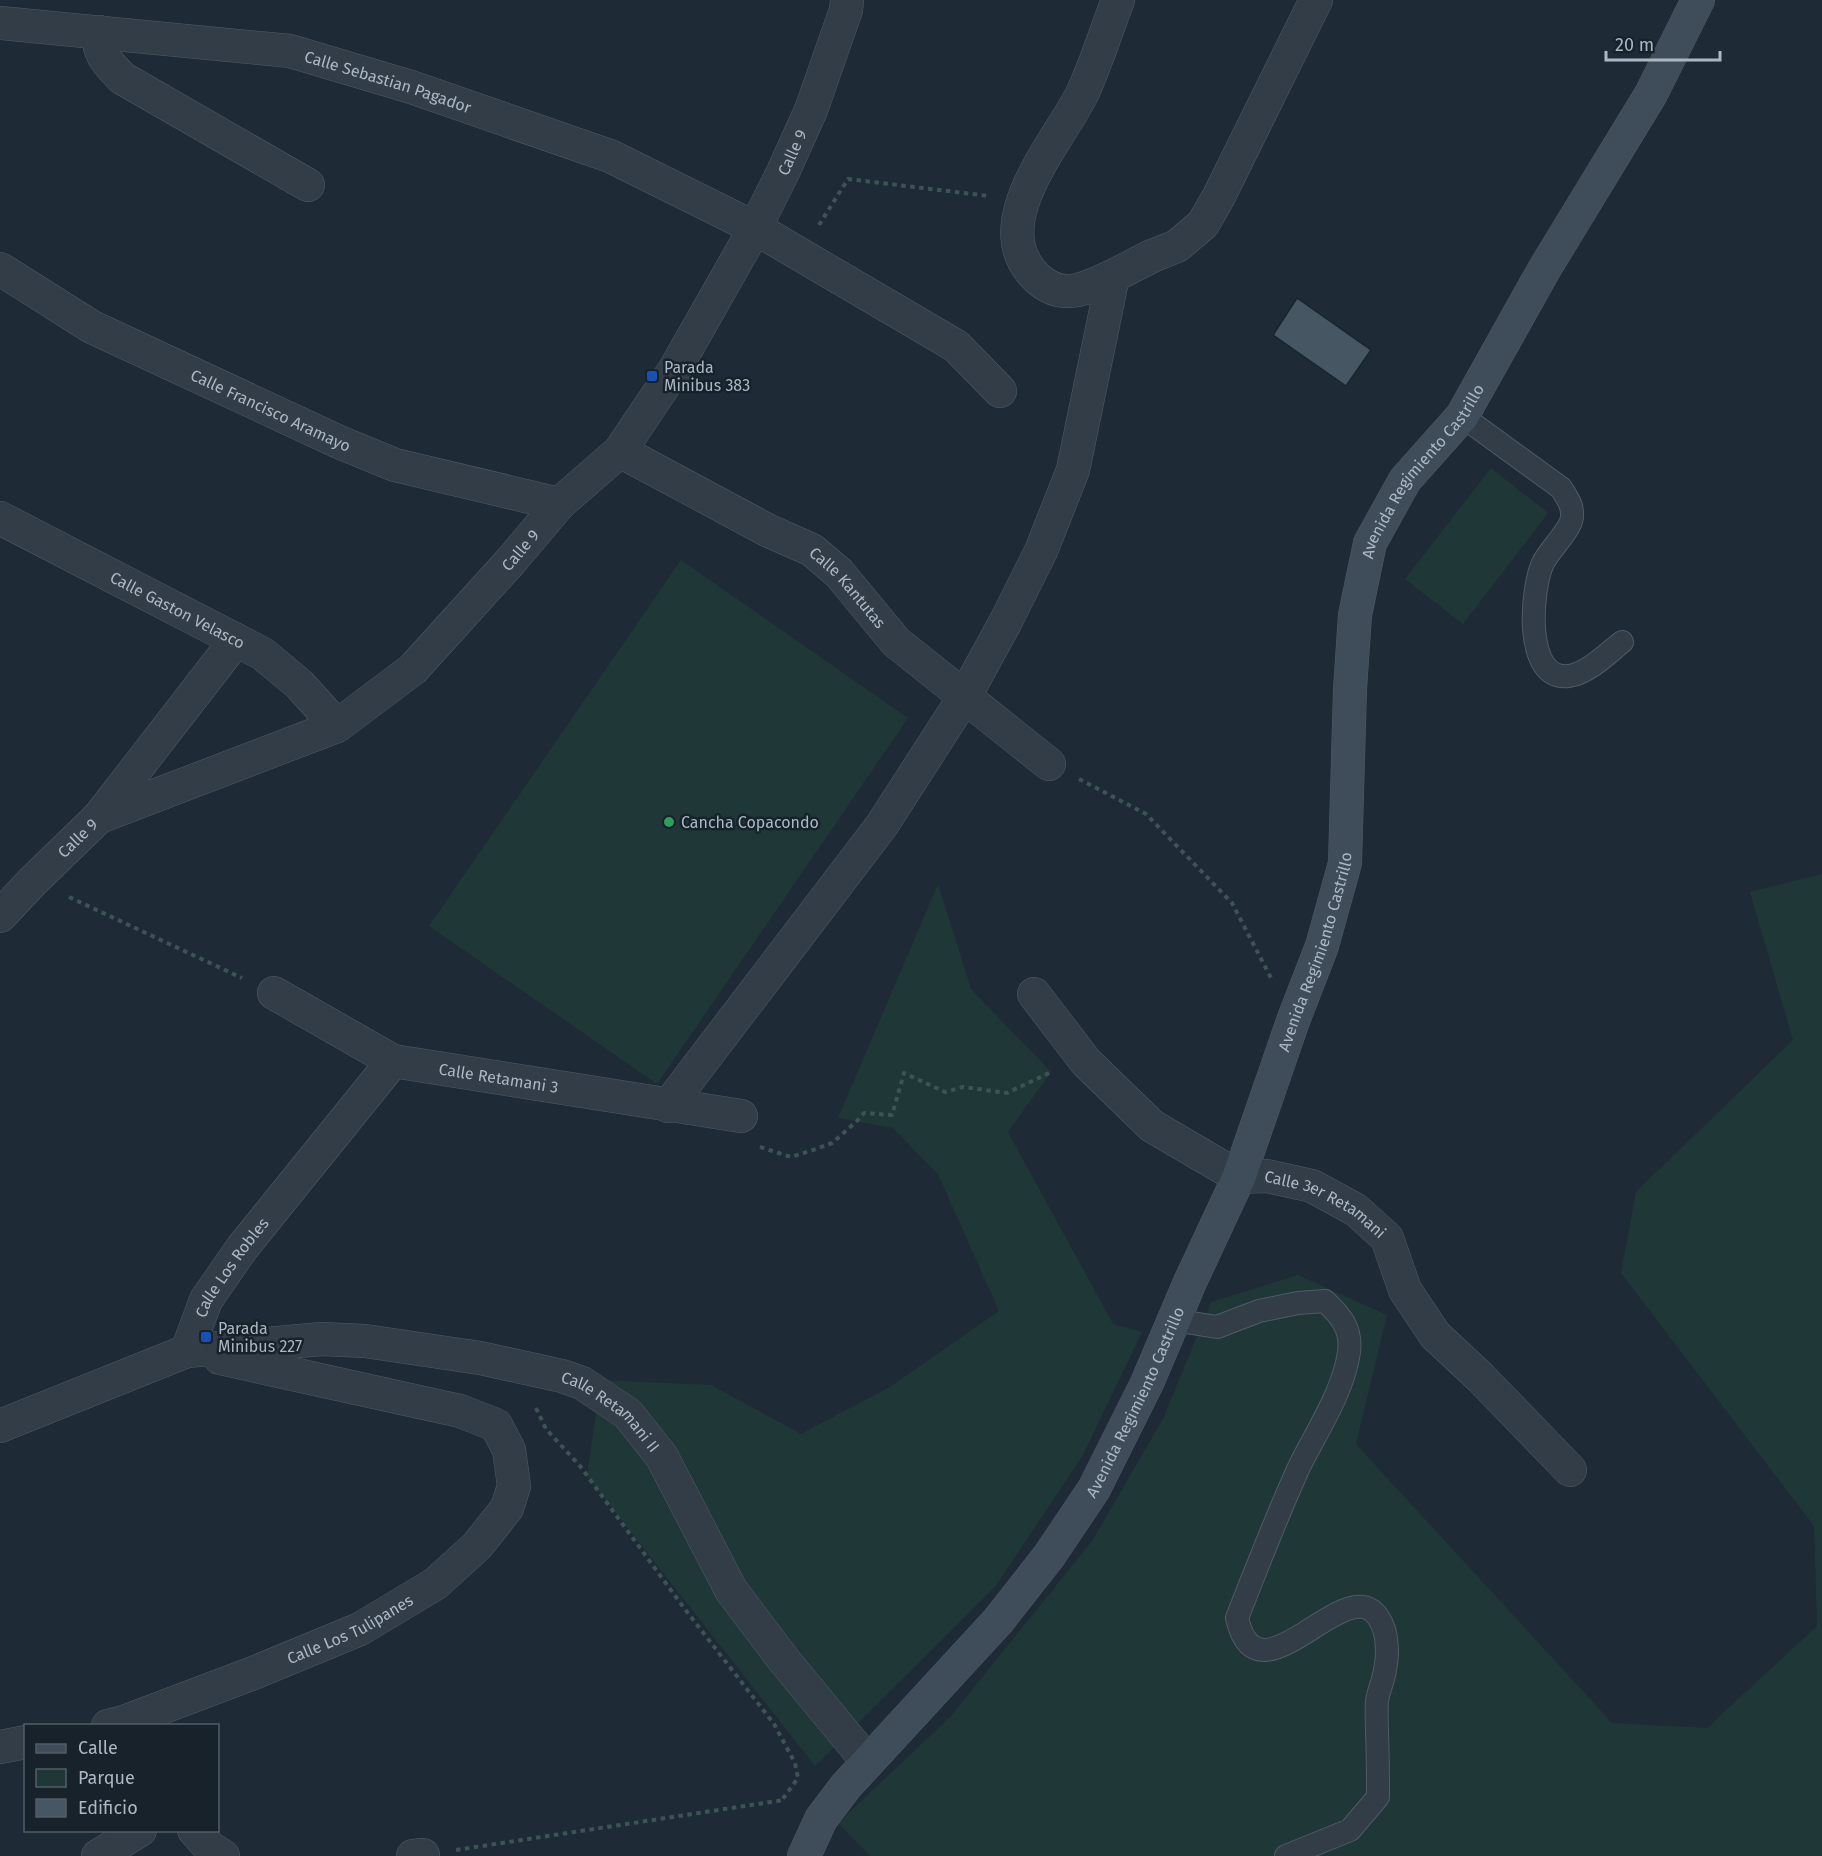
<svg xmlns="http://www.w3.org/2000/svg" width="1822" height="1856" viewBox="0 0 1822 1856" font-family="'Fira Sans',sans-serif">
<rect width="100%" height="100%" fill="#1e2b36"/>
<path fill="#203737" d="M1491,468L1548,513L1463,624L1405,579Z
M681,560L908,718L657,1084L429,926Z
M1822,874V1856H870L838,1823L951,1716L1092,1541L1163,1419L1211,1302L1298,1275L1387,1315L1356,1444L1612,1723L1707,1728L1817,1626L1814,1526L1621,1273L1636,1192L1793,1040L1750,892Z
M938,884L971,989L1051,1072L1008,1132L1113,1324L1142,1332L1083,1455L995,1587L815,1766L587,1476L601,1380L711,1385L801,1434L890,1387L999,1311L938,1174L893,1128L838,1118Z"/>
<path fill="#465662" stroke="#19242d" stroke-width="1.5" d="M1297,298L1371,350L1346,386L1273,335Z"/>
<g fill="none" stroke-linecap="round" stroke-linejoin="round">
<g stroke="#4f5b65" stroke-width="24">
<path id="lane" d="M1462,416L1561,488C1567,498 1573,505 1572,517C1571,530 1549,550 1543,563C1531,588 1523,682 1569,676C1588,673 1607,654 1622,642
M1173,1320L1217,1327L1259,1311L1298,1303L1325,1301C1341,1316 1352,1329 1349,1352C1344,1390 1317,1431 1300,1465C1277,1515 1257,1567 1237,1618C1258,1710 1345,1569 1378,1617C1390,1634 1388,1660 1383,1679C1381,1686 1378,1694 1377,1701C1376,1711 1377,1723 1377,1733C1378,1754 1378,1776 1378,1797L1350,1830L1286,1856"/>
</g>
<g stroke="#4f5b65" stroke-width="34">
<g id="street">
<path id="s1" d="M0,23L290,51L411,87L610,156L755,228L956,346L1000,391"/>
<path d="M99,32C97,54 108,63 122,78L308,185"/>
<path id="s2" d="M0,269L92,327L339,442L395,465L559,504"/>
<path d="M1113,276C1086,288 1063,302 1037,278C982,225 1057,144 1082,94C1096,64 1106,31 1118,0"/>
<path id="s3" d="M620,451L767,530L812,550L839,573L896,642L1049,764"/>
<path id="s4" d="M0,518L263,654L299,684L337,726"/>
<path d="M99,817L236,640"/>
<path id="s5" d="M0,916L33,881L99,817L337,726L413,669L510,562L559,504L620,451L675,369L755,228L783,172L811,110L846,10L847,0"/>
<path id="s6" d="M274,993L393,1061L741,1116"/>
<path id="s7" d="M1034,994L1086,1062L1152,1126L1239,1177L1267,1176L1312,1186L1356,1210L1387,1238L1405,1290L1435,1335L1481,1378L1570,1470"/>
<path d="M668,1106L882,825L965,696L1006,621L1041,551L1073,470L1113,276L1152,256L1177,246L1203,224L1219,196L1316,0"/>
<path id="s8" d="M187,1351L322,1339L365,1341L480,1358L562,1376L582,1383L628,1414L662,1457L731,1590L783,1659L868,1762"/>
<path id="s9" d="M0,1426L187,1351L206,1300L242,1248L393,1061"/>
<path id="s10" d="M108,1726L124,1722L251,1674L360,1629L435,1584L477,1546L507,1508L514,1486L509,1450L496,1425L460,1411L220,1358"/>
<path d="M0,1747L26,1742"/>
<path d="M194,1830L209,1847L223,1856"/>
<path d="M98,1856L140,1830"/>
<path d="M413,1856L423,1855"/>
</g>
</g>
<g stroke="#4f5b65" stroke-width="34">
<g id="secondary">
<path id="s11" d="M804,1856L821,1819L846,1786L998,1621L1049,1556L1094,1489L1147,1383L1190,1282L1239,1177L1293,1021L1322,946L1345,863L1350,689L1355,615L1370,543L1405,480L1462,416L1545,268L1651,94L1698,0"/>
</g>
</g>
<path stroke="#3e5454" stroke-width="4" stroke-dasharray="4.5 4.5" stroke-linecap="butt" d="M819,225L848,179L989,196
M1079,779L1146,814L1232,903L1271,978
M69,897L242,978
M760,1147L791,1157L813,1150L832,1143L857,1121L864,1113L892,1115L904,1073L945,1092L963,1087L1007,1093L1049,1073
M536,1408L546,1429L580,1466L684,1608L774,1724L795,1763L798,1778L782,1800
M456,1850L784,1800"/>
<use href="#lane" stroke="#323d47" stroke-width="22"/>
<use href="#street" stroke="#323d47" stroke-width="33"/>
<use href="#secondary" stroke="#3f4d5a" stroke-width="33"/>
</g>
<g fill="#1a4fb4" stroke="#17222b" stroke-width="2">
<rect x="646" y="370" width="12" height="12" rx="3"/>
<rect x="200" y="1331" width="12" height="12" rx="3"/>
</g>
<circle fill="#2e9e5b" stroke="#17222b" stroke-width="2" cx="669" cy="822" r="6"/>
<g text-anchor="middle" stroke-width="5" stroke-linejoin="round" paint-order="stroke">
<g font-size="16" fill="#abb8c4" stroke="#17222b">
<text dy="6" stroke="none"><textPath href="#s1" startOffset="394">Calle Sebastian Pagador</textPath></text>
<text dy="6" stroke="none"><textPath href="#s5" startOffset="1136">Calle 9</textPath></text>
<text dy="6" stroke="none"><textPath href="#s2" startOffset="306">Calle Francisco Aramayo</textPath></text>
<text dy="6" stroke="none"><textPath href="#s11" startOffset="1556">Avenida Regimiento Castrillo</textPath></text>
<text dy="6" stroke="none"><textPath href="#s5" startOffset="650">Calle 9</textPath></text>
<text dy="6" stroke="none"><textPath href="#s3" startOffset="268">Calle Kantutas</textPath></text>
<text dy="6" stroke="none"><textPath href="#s4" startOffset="200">Calle Gaston Velasco</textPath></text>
<text dy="6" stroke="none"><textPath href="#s5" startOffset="110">Calle 9</textPath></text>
<text dy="6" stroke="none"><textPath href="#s11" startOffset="1052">Avenida Regimiento Castrillo</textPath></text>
<text dy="6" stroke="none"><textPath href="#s6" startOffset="244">Calle Retamani 3</textPath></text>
<text dy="6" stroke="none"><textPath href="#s7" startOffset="372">Calle 3er Retamani</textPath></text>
<text dy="6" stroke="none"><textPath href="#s9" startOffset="297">Calle Los Robles</textPath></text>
<text dy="6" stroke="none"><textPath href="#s11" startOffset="566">Avenida Regimiento Castrillo</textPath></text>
<text dy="6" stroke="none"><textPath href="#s8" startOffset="440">Calle Retamani II</textPath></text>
<text dy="6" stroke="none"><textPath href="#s10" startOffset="261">Calle Los Tulipanes</textPath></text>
</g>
<g font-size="16" fill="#abb8c4" stroke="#17222b" text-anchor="start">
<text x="664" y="373">Parada<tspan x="664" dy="18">Minibus 383</tspan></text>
<text x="681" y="828">Cancha Copacondo</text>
<text x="218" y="1334">Parada<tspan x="218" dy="18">Minibus 227</tspan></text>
</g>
</g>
<rect x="24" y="1724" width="195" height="108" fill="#17222b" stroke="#525e68" stroke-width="1.5"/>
<rect x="36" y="1744" width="30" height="9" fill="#3f4d5a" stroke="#525e68" stroke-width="1.5"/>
<text x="78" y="1754" font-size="18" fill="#abb8c4">Calle</text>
<rect x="36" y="1769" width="30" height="18" fill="#203737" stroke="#525e68" stroke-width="1.5"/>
<text x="78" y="1784" font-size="18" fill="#abb8c4">Parque</text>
<rect x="36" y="1799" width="30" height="18" fill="#465662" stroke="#525e68" stroke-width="1.5"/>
<text x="78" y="1814" font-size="18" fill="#abb8c4">Edificio</text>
<path d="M1606 51v9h114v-9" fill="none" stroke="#abb8c4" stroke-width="3"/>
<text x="1615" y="51" font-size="18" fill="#abb8c4" stroke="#17222b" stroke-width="4.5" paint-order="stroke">20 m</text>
</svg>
